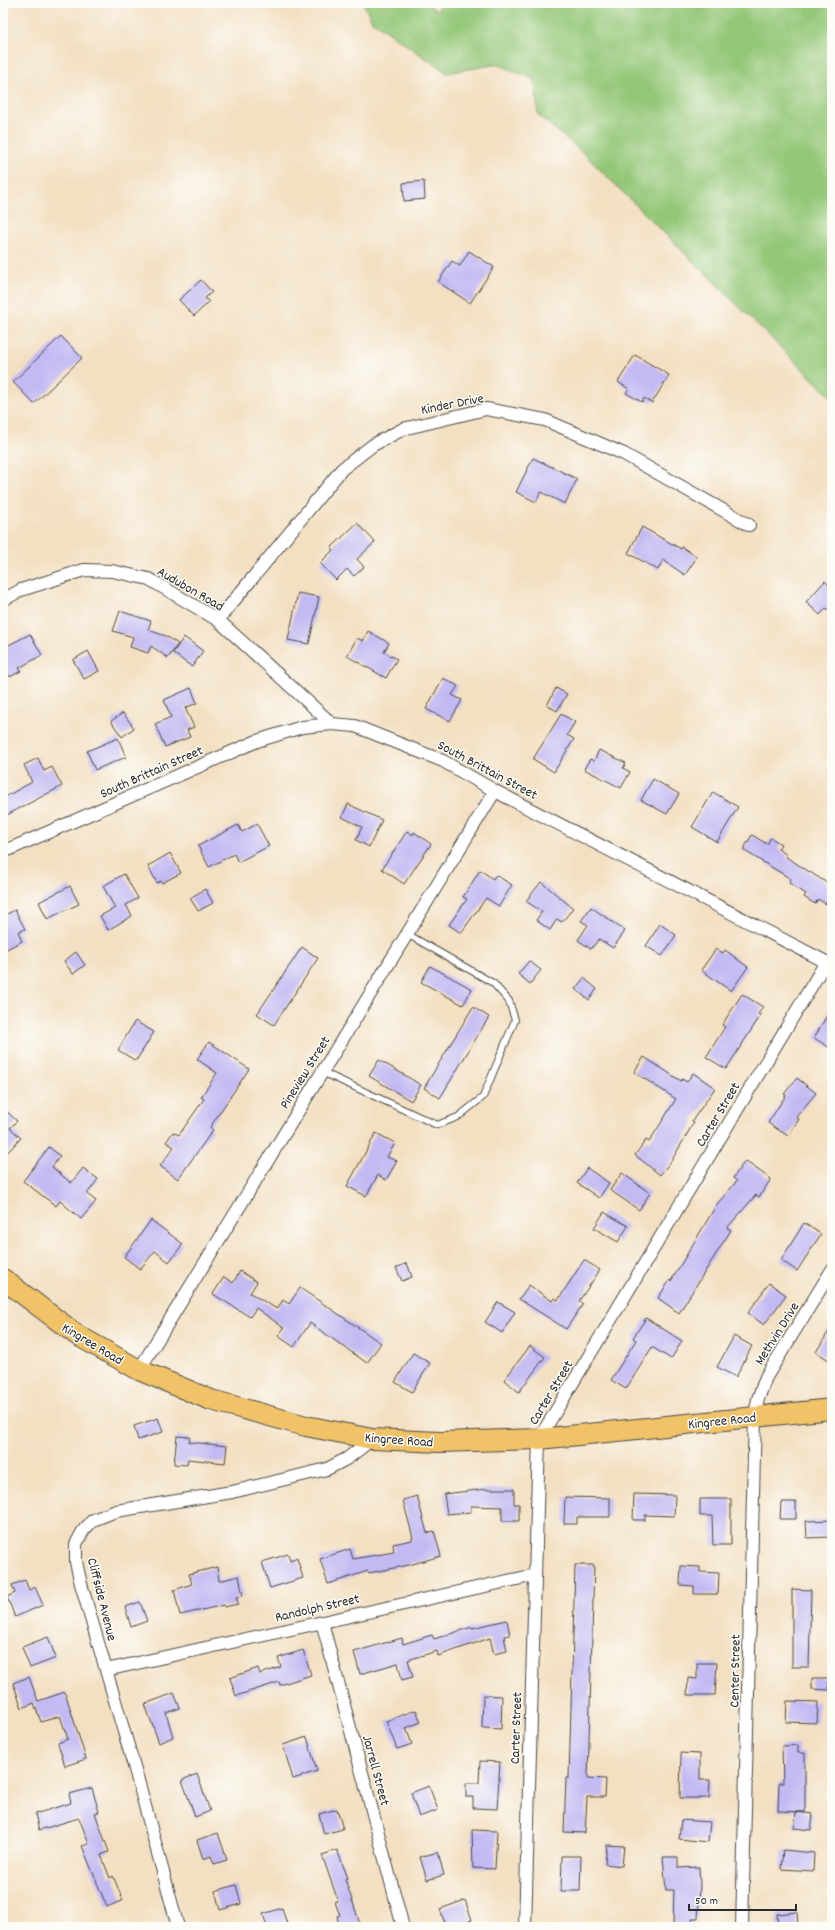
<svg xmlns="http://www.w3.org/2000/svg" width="835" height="1930" viewBox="0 0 835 1930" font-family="Dekko,sans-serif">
<rect width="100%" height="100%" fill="#fdfcf7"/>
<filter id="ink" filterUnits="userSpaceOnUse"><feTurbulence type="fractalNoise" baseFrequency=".025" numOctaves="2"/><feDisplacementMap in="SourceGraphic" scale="8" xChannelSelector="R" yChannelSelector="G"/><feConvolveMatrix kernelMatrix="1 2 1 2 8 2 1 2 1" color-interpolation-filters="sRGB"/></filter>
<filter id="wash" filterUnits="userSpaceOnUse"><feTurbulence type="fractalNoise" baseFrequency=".012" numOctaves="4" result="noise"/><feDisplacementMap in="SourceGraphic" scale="16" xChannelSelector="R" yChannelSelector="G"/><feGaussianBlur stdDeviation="0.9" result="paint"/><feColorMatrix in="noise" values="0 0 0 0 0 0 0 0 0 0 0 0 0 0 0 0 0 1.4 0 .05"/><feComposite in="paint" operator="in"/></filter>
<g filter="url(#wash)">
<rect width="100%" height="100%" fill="#f3e0c3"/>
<path fill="#94c778" stroke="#607952" d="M363,3H426L437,11L441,3H832V398L580,150L538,115L535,80L498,64L447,73L372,21Z"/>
<g id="blocks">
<path fill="#c3baf3" d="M424,181L425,199L404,201L403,183Z
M469,251L494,267L470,303L438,282L452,261L460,266Z
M201,280L212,292L205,298L209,302L194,316L179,300Z
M61,336L82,358L34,404L13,382Z
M635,355L669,375L652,403L644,398L642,402L626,393L629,389L618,382Z
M533,458L577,479L565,504L541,492L536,502L516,492Z
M357,523L375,542L357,559L364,567L354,576L347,569L336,580L320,563L333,550L331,548Z
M642,527L681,549L682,547L697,557L685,575L663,560L658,570L628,553Z
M825,581L832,588V613L826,608L820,615L806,602Z
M298,593L319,597L309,644L288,640Z
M120,611L151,621L148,630L166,636L178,644L168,658L151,646L148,653L130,647L133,637L113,631Z
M368,631L389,643L384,652L397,659L386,678L347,656L357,638L363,641Z
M30,634L42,655L19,668L21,671L10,677L3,664V648Z
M184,637L203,651L192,667L173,653Z
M88,651L99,671L84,679L73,660Z
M443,678L458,686L452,695L462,700L450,721L426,709Z
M191,688L197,703L185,708L194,727L187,730L190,737L165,747L155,724L171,717L164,700Z
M556,688L567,694L557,711L547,705Z
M123,713L134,728L122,737L111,721Z
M561,714L575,722L567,735L574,739L554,772L533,759Z
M118,738L126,757L95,770L87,751Z
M599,750L626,763L623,768L630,772L621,788L584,769L590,759L594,761Z
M38,758L44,771L52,767L62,786L3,817V798L32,782L24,765Z
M653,779L679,794L667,814L641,800Z
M713,792L738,807L717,842L692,827Z
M348,804L382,820L369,847L356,840L362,827L342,817Z
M257,824L269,846L238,862L234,854L209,867L198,846L238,825L242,832Z
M407,831L413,835L414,832L431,844L404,884L382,869Z
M752,835L767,844L771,838L781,844L778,849L787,855L786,857L832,886V895L826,904L818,899L815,904L804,897L806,894L789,883L791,879L743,850Z
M170,853L181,873L162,883L161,881L157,883L148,866Z
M480,870L493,879L496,875L512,885L499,906L486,898L461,933L449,925L467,899L463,897Z
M124,874L138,898L126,905L132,916L108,930L100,916L115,908L103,886Z
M541,882L573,908L562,922L557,919L550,930L536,920L542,912L526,901Z
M70,886L79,904L47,919L39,902Z
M205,889L213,903L198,911L190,898Z
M591,907L625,931L613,948L599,939L591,949L578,940L588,925L581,921Z
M15,910L25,929L18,932L22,941L3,951V916Z
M660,924L676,935L662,956L646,946Z
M302,947L318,958L274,1025L257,1014Z
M716,949L723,953L725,950L748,967L731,991L701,970Z
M76,952L85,965L73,974L64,961Z
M529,961L541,970L530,984L518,974Z
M430,966L472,989L463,1005L421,982Z
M584,978L597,989L589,1000L575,989Z
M742,994L763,1007L758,1014L761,1015L726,1069L706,1057L725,1027L722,1025Z
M473,1007L489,1017L440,1098L424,1088Z
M832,1007V1049L814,1038Z
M135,1021L154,1032L136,1061L118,1050Z
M209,1042L249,1069L210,1127L213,1130L178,1179L160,1166L174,1147L166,1142L173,1132L179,1135L204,1099L201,1097L217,1073L197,1059Z
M644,1057L681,1081L682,1079L687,1082L693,1073L715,1088L692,1121L694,1122L672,1160L660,1175L635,1155L646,1140L649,1142L676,1099L634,1072Z
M379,1060L421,1085L411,1101L369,1076Z
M797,1078L816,1093L796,1117L799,1119L788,1136L768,1123L786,1095L784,1094Z
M3,1108L17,1121L10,1128L21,1138L3,1157Z
M376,1133L395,1143L387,1157L397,1161L386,1180L378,1175L366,1196L347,1186Z
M49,1147L60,1156L52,1167L71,1183L83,1168L98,1179L87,1194L96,1201L81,1219L60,1201L56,1206L23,1181Z
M745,1161L771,1179L759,1197L756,1195L727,1228L731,1230L679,1313L658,1298L670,1280L671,1281L717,1204L737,1181L733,1178Z
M587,1168L609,1183L599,1198L577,1183Z
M622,1173L650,1193L639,1210L610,1190Z
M604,1212L628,1226L618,1242L594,1228Z
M151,1220L183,1244L169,1262L155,1251L140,1269L124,1257Z
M804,1223L821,1234L797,1271L781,1260Z
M584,1260L600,1270L579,1301L583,1304L566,1329L519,1299L529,1285L552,1301L554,1298L558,1300Z
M407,1263L412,1277L402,1281L396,1268Z
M240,1271L257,1282L250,1293L277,1309L283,1300L289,1304L300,1288L381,1343L367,1363L310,1323L294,1347L278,1336L284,1328L256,1308L250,1317L213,1294L224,1277L233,1283Z
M769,1283L786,1295L764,1325L748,1313Z
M498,1302L515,1312L502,1333L485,1322Z
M646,1318L682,1341L671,1359L652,1347L626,1389L611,1380L636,1340L633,1338Z
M832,1326V1362L816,1352Z
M734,1336L752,1346L736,1377L717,1367Z
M530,1346L545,1357L519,1392L504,1380Z
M413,1353L430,1363L412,1392L395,1382Z
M158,1418L163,1432L138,1440L134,1426Z
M177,1436L190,1437L189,1442L227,1446L225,1463L188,1459L187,1465L174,1464Z
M486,1489H514V1504H519V1521H502V1507L471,1506V1512L447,1514L444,1494Z
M634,1494L675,1495L674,1516L645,1515V1520H633Z
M417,1496L427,1533L434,1531L441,1556L409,1565L369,1573L368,1571L328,1584L320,1559L350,1549L353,1559L394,1552L393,1544L412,1540V1538H413L403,1500Z
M565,1497L610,1498V1517H577V1524H564Z
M700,1499H731V1545H713L712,1516H700Z
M781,1502H796V1519H780Z
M832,1520V1537L807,1538L806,1521Z
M288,1554L290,1561L297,1558L303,1578L270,1588L262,1562Z
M575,1565H594L588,1778L606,1779L605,1797H587L585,1833L564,1832L566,1778H569Z
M681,1566L700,1567V1572L719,1573L718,1594H694V1586L680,1585Z
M217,1567L219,1581L239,1576L243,1596L236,1597L238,1604L224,1607V1605L180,1615L174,1590L192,1584L189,1574Z
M25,1580L29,1590L35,1587L43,1605L15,1617L7,1597L15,1593L12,1585Z
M792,1589L811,1590L809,1667H792Z
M140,1602L147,1621L131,1627L125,1607Z
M507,1620L510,1635L504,1636L507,1651L494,1654L490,1638L438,1656L437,1651L408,1660L413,1677L402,1680L398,1663L360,1674L354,1652L402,1638L403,1644L432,1635L434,1639L472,1627V1628Z
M48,1637L56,1658L30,1668L22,1647Z
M303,1650L311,1675L280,1685L279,1682L236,1696L230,1678L258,1668L260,1674L281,1667L278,1658Z
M697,1663H717L715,1695H687L688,1678L697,1679Z
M29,1677L38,1701L65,1692L86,1759L65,1766L58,1743L68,1739L60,1716L41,1722L34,1703L22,1708L13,1683Z
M812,1678H829V1690L812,1689Z
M174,1693L180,1708L166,1713L173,1737L159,1743L145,1704Z
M483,1695L502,1696L501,1729L482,1728Z
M787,1701L818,1702L817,1723L786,1722Z
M416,1710L421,1722L406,1728L412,1744L397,1749L386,1721Z
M307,1737L317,1771L293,1779L283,1745Z
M798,1745V1753H805V1812L778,1811L779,1783H783L782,1746Z
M681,1753L700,1754V1780H710L709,1798H680Z
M480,1761L500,1762L497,1809L473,1808V1797H466V1783H479Z
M197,1774L210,1811L195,1817L182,1780Z
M429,1786L438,1810L419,1817L411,1793Z
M92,1788L99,1812L95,1813L109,1852L101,1855L110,1878L113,1876L123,1900L107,1907L82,1846L89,1844L79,1818L39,1830L35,1814L71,1803L69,1794Z
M337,1809L343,1829L324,1834L319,1814Z
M796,1812L813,1814L811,1830L794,1828Z
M681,1820L710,1822L708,1842L679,1839Z
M472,1830L497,1831L495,1869L473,1868Z
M218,1833L227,1860L214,1864L211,1856L203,1859L197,1840Z
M607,1845L624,1846L622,1866L605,1864Z
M337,1850L348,1878L345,1879L361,1927H340L337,1917L340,1916L335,1902L338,1901L322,1855Z
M783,1850L814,1853L813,1871L781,1869Z
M438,1852L444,1875L427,1880L420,1857Z
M562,1856H581L580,1891H561Z
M663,1857H678V1868L699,1867L700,1885L698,1918H692V1927L673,1926L674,1890H666Z
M236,1885L241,1904L220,1910L215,1891Z
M465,1900L472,1920L451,1927H446L440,1909Z
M282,1908L287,1924L278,1927H267L263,1914Z
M797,1912L798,1927H778L777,1914Z"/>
</g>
</g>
<g filter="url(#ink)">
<use href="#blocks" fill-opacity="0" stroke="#494642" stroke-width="1"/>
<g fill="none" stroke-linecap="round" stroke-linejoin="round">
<g stroke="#494642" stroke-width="8">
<path id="service" d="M322,1072L437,1125L458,1117L483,1097L515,1020L509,1001L493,983L407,934"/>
</g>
<g stroke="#494642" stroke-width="14">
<path id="minor" d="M3,600L21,590L84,570L112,571L149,579L218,620L332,724
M218,620L342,469L373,445L403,429L486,409L545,420L624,454L749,525
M3,852L257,741L302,727L332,724L355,726L443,761L495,791L832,965
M139,1370L495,791
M322,1622L403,1927
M106,1670L535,1575
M178,1927L136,1773L81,1584L76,1562V1544L83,1531L93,1520L116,1511L232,1492L327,1469L348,1458L372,1439
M525,1927L539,1439L826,962
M742,1927L755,1416L758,1399L766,1377L832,1270"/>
</g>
<g stroke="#494642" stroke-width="22">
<path id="primary" d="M3,1279L77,1335L139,1370L211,1400L306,1426L372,1439L440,1442L539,1439L832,1409"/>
</g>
<use href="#service" stroke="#fff" stroke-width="6"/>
<use href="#minor" stroke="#fff" stroke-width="12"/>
<use href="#primary" stroke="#f0c369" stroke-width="20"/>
</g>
</g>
<g text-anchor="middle" stroke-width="3" stroke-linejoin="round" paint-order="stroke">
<g font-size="14" fill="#2b2b2b" stroke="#fdfcf7">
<text transform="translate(452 403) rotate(-11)" y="5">Kinder Drive</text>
<text transform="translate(191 588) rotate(30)" y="5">Audubon Road</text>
<text transform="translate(488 769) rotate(28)" y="5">South Brittain Street</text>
<text transform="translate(151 771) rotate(-24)" y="5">South Brittain Street</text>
<text transform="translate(304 1072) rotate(-58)" y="5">Pineview Street</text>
<text transform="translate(717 1114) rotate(-59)" y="5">Carter Street</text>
<text transform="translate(776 1333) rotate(-58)" y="5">Methvin Drive</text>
<text transform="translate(93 1343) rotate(31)" y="5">Kingree Road</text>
<text transform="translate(550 1392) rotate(-59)" y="5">Carter Street</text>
<text transform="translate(722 1420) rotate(-6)" y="5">Kingree Road</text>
<text transform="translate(399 1439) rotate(4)" y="5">Kingree Road</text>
<text transform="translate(103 1599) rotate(76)" y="5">Cliffside Avenue</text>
<text transform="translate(317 1607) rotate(-13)" y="5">Randolph Street</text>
<text transform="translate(734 1671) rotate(-89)" y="5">Center Street</text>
<text transform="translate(515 1728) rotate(-88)" y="5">Carter Street</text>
<text transform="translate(377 1770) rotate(75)" y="5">Jarrell Street</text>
</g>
</g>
<rect width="835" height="1930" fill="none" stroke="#fdfcf7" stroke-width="16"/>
<path d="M689 1904v6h107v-6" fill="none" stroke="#2b2b2b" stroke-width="2"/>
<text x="695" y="1904" font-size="12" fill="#2b2b2b" stroke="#fdfcf7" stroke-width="3" paint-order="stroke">50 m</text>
</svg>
